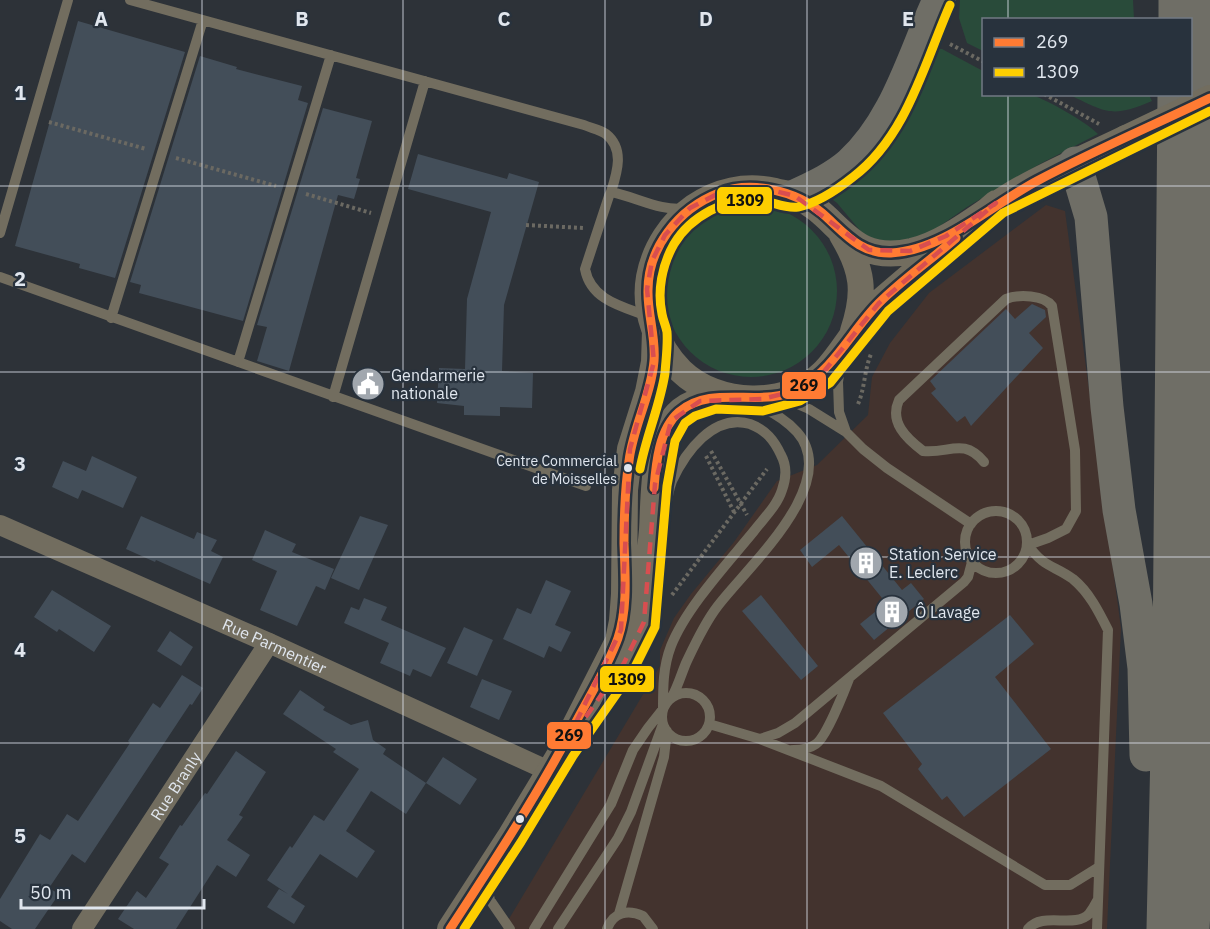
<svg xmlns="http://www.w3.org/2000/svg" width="1210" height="929" viewBox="0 0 1210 929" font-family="'IBM Plex Sans',sans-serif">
<rect width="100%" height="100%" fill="#2d3238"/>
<path fill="#43332e" d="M1046,205L1065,211L1121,628L1107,929H503L660,666V650L674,618L691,594L734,542L777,481L817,465L868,415L872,377L890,343L929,293Z"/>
<path fill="#294b3a" d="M960,0H1133L1134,19L984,20L983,51L967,43L959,18Z
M932,49H942L983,71L984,94C997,95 1020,91 1032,95C1049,101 1085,121 1098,134L1038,165L967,207L927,235L884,244L863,234L837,203L828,196Z
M1070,95H1149L1152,101C1112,118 1107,113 1070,95Z
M665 291a86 86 0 1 1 172 0a86 86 0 1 1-172 0Z"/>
<path fill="#434e59" d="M78,21L185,52L115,278L79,268L80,264L15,246Z
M200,56L237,67L236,69L302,86L298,100L308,103L243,321L139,293L141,285L130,282Z
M323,108L372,121L356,178L360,179L354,199L338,195L289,371L257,361L267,327L257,325Z
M418,154L507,179L509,173L539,182L504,305L502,371L533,373L532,408L500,407V416L464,415V406L437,403L439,368L465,369L467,299L491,212L408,189Z
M1032,304L1045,310L1046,317L1029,333L1043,348L971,426L965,416L957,422L931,393L936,389L930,381L1006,309L1015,319Z
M92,456L137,477L123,508L82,490L78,499L52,487L63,461L86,471Z
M141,516L194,539L197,532L217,540L211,551L223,557L210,584L156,560L155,562L126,549Z
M360,516L388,525L359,590L331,578Z
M842,516L902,590L911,583L924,599L874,640L860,624L886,603L839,545L812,567L800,550Z
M265,530L296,544L292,552L334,569L325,590L316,586L297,626L260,610L277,571L252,560Z
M546,580L571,591L555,625L571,632L561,652L549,646L544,658L503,639L517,608L531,614Z
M52,590L111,626L94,652L59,629L57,632L34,617Z
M761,595L818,666L801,680L742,611Z
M364,598L387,607L381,620L446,648L431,677L413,669L410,676L380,663L389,643L344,623L351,607L359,610Z
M1010,615L1034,644L995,677L1051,749L964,817L947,796L942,800L918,769L922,764L883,713Z
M464,627L493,640L477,676L447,663Z
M170,631L193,647L181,666L157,651Z
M182,675L203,688L192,705L190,704L85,863L72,854L49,888L59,894L35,929H12L0,921V899L40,834L50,840L67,814L78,821L130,743L128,741L153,703L160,708Z
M482,679L512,691L499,720L470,707Z
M300,690L325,707L323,710L351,725L368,720L373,740L386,749L383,754L426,783L406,814L371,791L346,831L375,851L357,878L320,854L291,897L305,906L294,924L267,907L279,889L288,894L267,880L290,846L292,848L314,815L324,821L359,769L333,752L336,749L283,714Z
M236,751L266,772L239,815L243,817L227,840L250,855L236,877L217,865L176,929H134L118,919L137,891L146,898L169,864L159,858L180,825L182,826L205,793L207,794Z
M443,757L477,779L460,805L426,783Z"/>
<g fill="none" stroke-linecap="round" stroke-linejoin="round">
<path stroke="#6b6962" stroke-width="4" stroke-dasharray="3 3" stroke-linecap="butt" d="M950,44L984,62
M1044,94L1099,124
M49,122L146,149
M176,158L276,186
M306,194L371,213
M526,225L583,228
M858,404C865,388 864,371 871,354
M711,451L747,515
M706,456L734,512
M672,595L767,469"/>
<path stroke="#726d5f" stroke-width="10" d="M130,0L584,125C591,128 601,130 606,134C625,149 617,173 611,192
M0,233L68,0
M0,277L586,486
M650,317C624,307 591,301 585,269L609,196L611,192C637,197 660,212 687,208
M111,318L203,20
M238,362L331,55
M841,362L838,382L839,412L846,432
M333,397L425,81
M786,399L809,409L846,432L863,449L887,468L971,524
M984,462C963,437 949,454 923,451C906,438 889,422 899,400L1006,299C1019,294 1044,295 1052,306L1075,450L1076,511L1066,529L1048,538L1028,545C1044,568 1054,565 1073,579C1089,592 1099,612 1108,630L1097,929
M965 542a31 31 0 1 1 62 0a31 31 0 1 1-62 0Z
M662 717a24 24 0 1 1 48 0a24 24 0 1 1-48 0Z
M672,697C678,686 681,675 686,663C695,644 704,624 717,607C745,569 843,484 797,432C785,419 772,411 755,405
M709,724L760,739L778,733L795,723L964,582L968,577L972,562
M760,739L881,786L1045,885H1070L1099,867
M793,750C801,750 809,749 816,744C826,737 844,692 849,679
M486,882L490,900L510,929
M619,914L664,757L667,731
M534,929L611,804L633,750L648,728L663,709C663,687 663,667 671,646C686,608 727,564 754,531C763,519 777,506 782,490C786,479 787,466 781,455C774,440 766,430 750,424C713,413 685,453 672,481C667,494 666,508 664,522
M558,929L618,838L631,812L663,724
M607,929C613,912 628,909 643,916L653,929
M1028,929C1043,911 1074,929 1089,914C1092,910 1095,905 1097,901"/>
<g stroke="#726d5f" stroke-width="20">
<path id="s1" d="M0,525L269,643L549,771"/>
<path id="s2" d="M82,929L269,643"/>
</g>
<path stroke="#726d5f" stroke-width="26" d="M996,203C958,236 919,268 881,301C858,321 845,350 824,372C787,409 717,406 681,371C657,347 643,311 649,277C660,219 716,177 775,191C782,193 790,193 796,196C842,218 848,265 912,251C949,242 982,212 1014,193C1050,172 1089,156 1126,138
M842,235C863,270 866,292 853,331
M619,670L638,636L644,622C646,592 649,561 652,530C654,496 652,441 677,414C690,400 710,398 728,396
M450,929L511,835L563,749L618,641L622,621L624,594L625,490L630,449L648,392L654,362L655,331"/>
<path stroke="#6f6e66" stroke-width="33" d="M1175,20V0
M1075,163L1091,217L1107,407L1119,510L1136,604L1144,668L1146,755
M795,196C814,187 834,178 850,164C897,121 913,56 939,0
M1163,929L1169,661L1174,94
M1193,929C1201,791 1200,652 1200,514C1201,342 1202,171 1205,0"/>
<path stroke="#726d5f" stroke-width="26" d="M1126,138L1210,98"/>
<g stroke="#28323d" stroke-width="14">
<path id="bus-1" d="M654,488C656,463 659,429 679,412C713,383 762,409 798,389C835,369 851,331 879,303C903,279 931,260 956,238
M450,929C495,860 540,791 578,718C592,692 608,666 618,638C628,608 625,574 624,543C624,515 625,488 629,461C633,427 651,396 654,361C656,338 648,316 648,293C647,248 678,209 719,193C752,180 796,191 822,213C844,232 859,254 891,253C942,251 992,205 1037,181C1093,151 1152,126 1210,98"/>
</g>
<g stroke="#28323d" stroke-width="14">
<path id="bus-2" d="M640,469C646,436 660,406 665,373C666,359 668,345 667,332C666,326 663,320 662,314C657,291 662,265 674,244C690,217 726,197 758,200C772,201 784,209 798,207C817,203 838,189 853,177C907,136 924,64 950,5
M464,929L521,842L573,756L634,669L655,627L667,486L675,441L685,423L695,416L716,409L763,411L800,401L830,383L888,311L1003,213L1210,111"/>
</g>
<use href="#bus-1" stroke="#ff7b33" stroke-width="9"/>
<use href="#bus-2" stroke="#fece00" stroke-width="9"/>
</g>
<path fill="none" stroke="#d84e50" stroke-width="4.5" stroke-dasharray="12 8" stroke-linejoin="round" d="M759,187L795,196L869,250L910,251L946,236L996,203L879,303L822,374L794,391L762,399L700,401L671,421L655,484L644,622L624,663L563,749L621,630L630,449L654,362L647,289L652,261L665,235L690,208L723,191Z"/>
<path fill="none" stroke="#e0e6ee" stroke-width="1.5" stroke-opacity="0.55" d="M202,0V929M403,0V929M605,0V929M807,0V929M1008,0V20M1008,94V929M0,186H1210M0,372H1210M0,557H1210M0,743H1210"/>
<defs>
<g id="civic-disc" transform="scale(1.725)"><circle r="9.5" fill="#a1a7ae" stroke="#28323d"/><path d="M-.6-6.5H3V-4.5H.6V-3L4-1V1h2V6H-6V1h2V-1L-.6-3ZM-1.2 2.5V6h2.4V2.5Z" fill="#fff"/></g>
<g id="building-disc" transform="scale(1.725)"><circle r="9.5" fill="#a1a7ae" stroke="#28323d"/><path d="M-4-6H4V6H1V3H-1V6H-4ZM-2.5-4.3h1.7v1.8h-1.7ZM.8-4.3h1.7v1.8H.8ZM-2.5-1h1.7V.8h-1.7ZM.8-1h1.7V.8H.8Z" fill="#fff"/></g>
</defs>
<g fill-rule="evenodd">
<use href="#civic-disc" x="368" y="384"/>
<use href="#building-disc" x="866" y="563"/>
<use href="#building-disc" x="892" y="612"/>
</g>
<g fill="#e0e6ee" stroke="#28323d" stroke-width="2">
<circle cx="628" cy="468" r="5"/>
<circle cx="520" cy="819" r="5"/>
</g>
<g text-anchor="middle" stroke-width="4.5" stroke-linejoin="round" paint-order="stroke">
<g font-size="14" fill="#e0e6ee" stroke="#28323d" text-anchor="end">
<text x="617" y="466">Centre Commercial<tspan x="617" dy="18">de Moisselles</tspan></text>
</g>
<g font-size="16" fill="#e0e6ee" stroke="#28323d" text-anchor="start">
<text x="391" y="381">Gendarmerie<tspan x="391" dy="18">nationale</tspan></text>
<text x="889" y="560">Station Service<tspan x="889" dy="18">E. Leclerc</tspan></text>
<text x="915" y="618">Ô Lavage</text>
</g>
<g font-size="16" fill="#e0e6ee" stroke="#28323d">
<text dy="6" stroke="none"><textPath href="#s1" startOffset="300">Rue Parmentier</textPath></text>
<text dy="6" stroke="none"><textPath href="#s2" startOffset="171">Rue Branly</textPath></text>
</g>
</g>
<g font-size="20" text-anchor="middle" font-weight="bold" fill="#e0e6ee" stroke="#28323d" stroke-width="4.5" stroke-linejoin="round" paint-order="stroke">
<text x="101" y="26">A</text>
<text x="302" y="26">B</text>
<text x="504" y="26">C</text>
<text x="706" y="26">D</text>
<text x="908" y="26">E</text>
<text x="20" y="100">1</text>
<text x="20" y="286">2</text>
<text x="20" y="471">3</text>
<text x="20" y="657">4</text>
<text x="20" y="843">5</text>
</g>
<g stroke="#28323d" stroke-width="2">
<rect x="716" y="186" width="57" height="29" rx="6" fill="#fece00"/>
<rect x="781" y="371" width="46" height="29" rx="6" fill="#ff7b33"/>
<rect x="599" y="665" width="56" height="28" rx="6" fill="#fece00"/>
<rect x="546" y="721" width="46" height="29" rx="6" fill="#ff7b33"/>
</g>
<g font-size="16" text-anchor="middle" font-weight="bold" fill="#111">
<text x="745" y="206">1309</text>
<text x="804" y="391">269</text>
<text x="627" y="685">1309</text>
<text x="569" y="741">269</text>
</g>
<rect x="982" y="18" width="210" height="78" fill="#28323d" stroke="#727a84" stroke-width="1.5"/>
<rect x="994" y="38" width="30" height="9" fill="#ff7b33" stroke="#727a84" stroke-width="1.5"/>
<text x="1036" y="48" font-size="18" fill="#e0e6ee">269</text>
<rect x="994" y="68" width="30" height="9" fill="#fece00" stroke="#727a84" stroke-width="1.5"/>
<text x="1036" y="78" font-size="18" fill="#e0e6ee">1309</text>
<path d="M21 899v9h183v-9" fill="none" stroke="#e0e6ee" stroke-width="3"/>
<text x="30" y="899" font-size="18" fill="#e0e6ee" stroke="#28323d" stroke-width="4.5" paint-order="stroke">50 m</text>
</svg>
